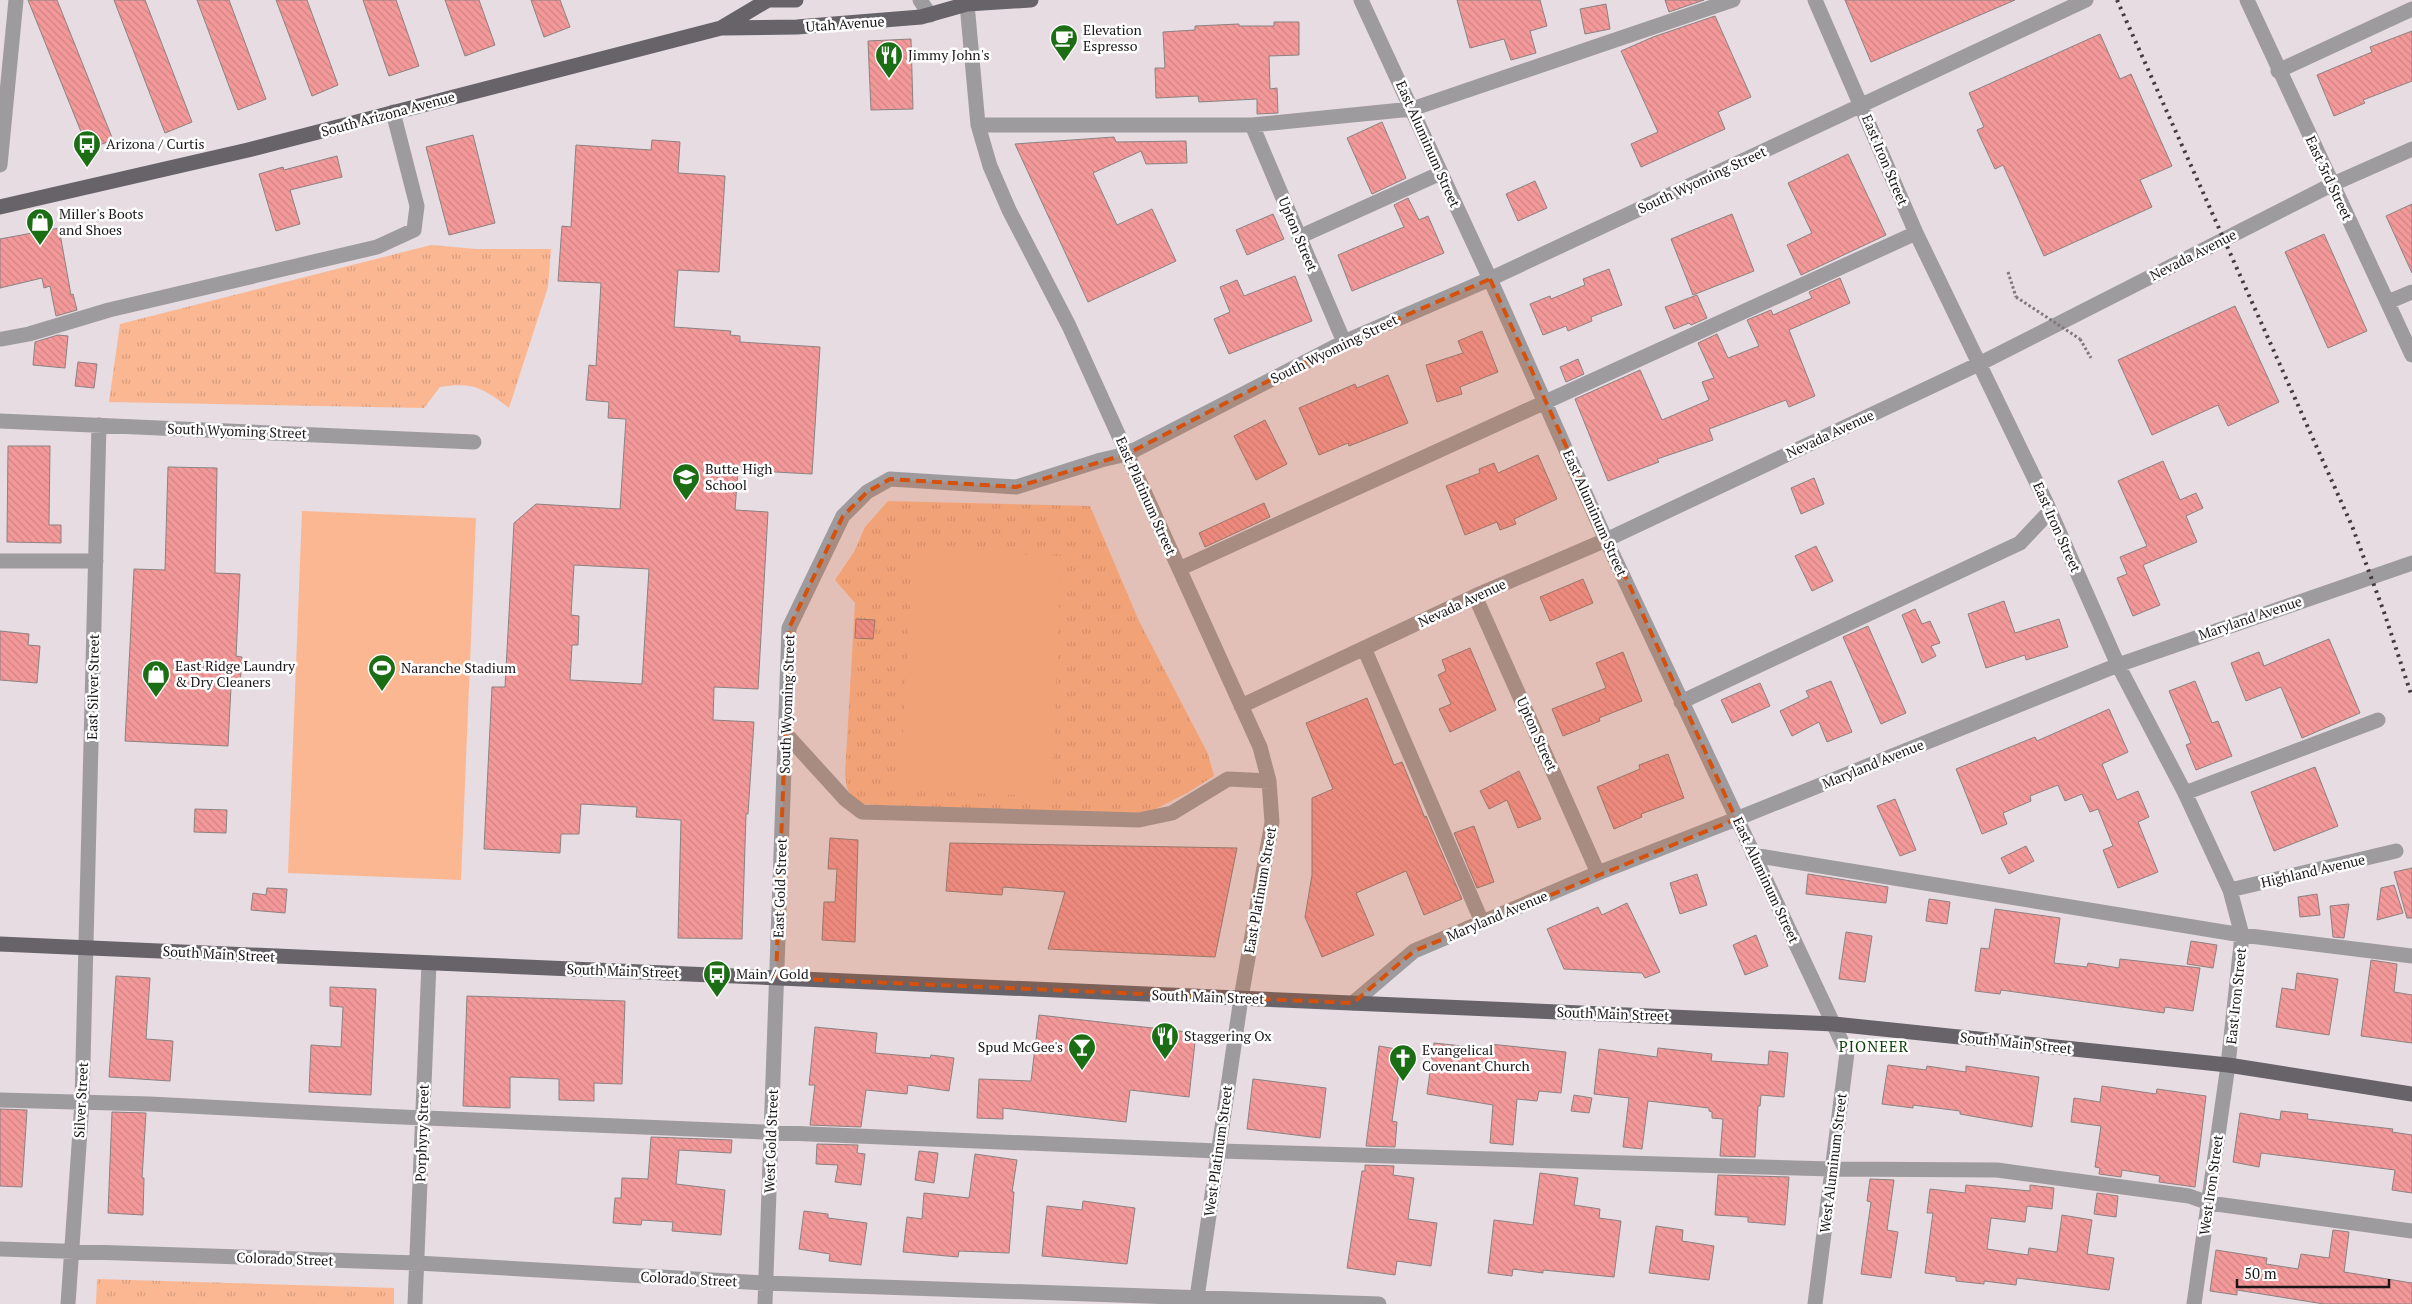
<svg xmlns="http://www.w3.org/2000/svg" width="2412" height="1304" viewBox="0 0 2412 1304" font-family="'PT Serif',serif">
<defs>
<pattern id="grass-tufts" width="24" height="20" patternUnits="userSpaceOnUse" patternTransform="scale(1.25)"><rect width="24" height="20" fill="#fbb792"/><path d="M3 7l-1-3M5 7V3M7 7l1-3M15 17l-1-3M17 17v-4M19 17l1-3" fill="none" stroke="#d79d7d"/></pattern>
<pattern id="building-back-hatch" width="6" height="6" patternUnits="userSpaceOnUse" patternTransform="scale(1.25)"><rect width="6" height="6" fill="#f4999a"/><path d="M-1 5l2 2M0 0l6 6M5-1l2 2" fill="none" stroke="#d18384"/></pattern>
</defs>
<rect width="100%" height="100%" fill="#e6dce1"/>
<path fill="url(#grass-tufts)" d="M431,245L476,249H551L548,287L509,408C483,388 473,382 440,387L424,408L109,402L120,324Z
M888,501L1090,506L1139,621L1208,754L1214,776L1187,793L1142,816L855,804L847,788L845,775L855,603L835,580L854,552L865,527Z
M97,1279L394,1288V1304H96Z"/>
<path fill="#fbb792" d="M302,511L476,518L461,880L288,873Z
M913,551L1061,556L1052,797L900,789Z"/>
<path fill="url(#building-back-hatch)" stroke="#8b8281" fill-rule="evenodd" d="M28,0H57L113,140L88,149Z
M114,0H145L192,122L165,133Z
M197,0H229L266,99L238,110Z
M276,0H307L338,85L312,96Z
M363,0H396L419,66L389,76Z
M445,0H479L495,45L465,56Z
M531,0H560L570,27L544,37Z
M1457,0H1540L1547,26L1530,31L1536,53L1511,60L1504,39L1470,48Z
M1665,0H1704L1669,12Z
M1845,0H2015L1871,62Z
M1606,4L1610,29L1585,34L1580,9Z
M1715,16L1751,97L1718,112L1725,129L1641,167L1631,144L1658,132L1621,51L1653,37Z
M1274,22H1299V55L1269,56L1270,89L1277,88L1278,113L1257,114V99L1199,102L1198,96L1156,98L1155,68H1165L1163,32L1195,30V26L1239,24V26H1274Z
M2412,31V81L2363,100L2365,103L2334,116L2317,75L2372,52L2370,47Z
M2100,34L2120,79L2131,74L2172,166L2140,180L2152,207L2044,256L2003,165L1995,169L1977,130L1984,127L1969,93Z
M911,39L913,109L871,110L868,41Z
M1382,122L1406,178L1372,194L1347,138Z
M473,135L495,223L449,235L426,147Z
M1114,137L1116,142L1186,141L1187,163L1146,164L1141,151L1093,173L1117,225L1152,209L1176,261L1088,302L1015,144Z
M652,140L680,142L678,173L725,176L719,272L678,270L674,327L731,331L730,335L740,336V342L820,347L812,474L738,470L735,510L768,512L758,689L714,687L713,720L754,722L748,814H746L742,939L678,938L681,820L636,817L637,807L581,804L579,834H561L560,853L484,849L492,687H505L514,523L536,504L620,509L626,419L608,418L609,402L586,400L589,365L596,366L601,283L558,281L562,226L571,227L576,145L651,150ZM574,565L649,569L642,684L570,680L572,645H578L579,616L571,615Z
M1848,154L1886,235L1801,275L1787,245L1812,233L1788,183Z
M337,156L342,177L290,190L300,224L276,231L259,174L283,167L284,170Z
M1535,181L1547,208L1518,221L1506,194Z
M1408,198L1419,220L1428,216L1444,253L1352,291L1338,255L1404,227L1394,205Z
M2412,204V273L2386,216Z
M1273,214L1284,239L1247,255L1236,230Z
M1732,214L1754,271L1693,295L1671,239Z
M59,228L71,295L73,294L77,310L56,316L50,286L44,288L42,278L0,288V239Z
M2324,234L2367,331L2328,348L2285,252Z
M1609,269L1622,305L1591,317L1592,321L1568,331L1566,326L1543,335L1530,304L1550,296L1551,299L1585,285L1583,279Z
M1295,276L1312,321L1229,354L1214,319L1230,312L1220,287L1237,280L1244,296Z
M1840,278L1850,303L1789,330L1815,396L1789,407L1786,400L1709,429L1713,440L1657,459L1659,462L1608,481L1575,399L1640,370L1662,420L1709,400L1702,382L1714,378L1698,343L1717,334L1728,358L1759,346L1747,320L1771,310L1773,315L1812,298L1809,292Z
M1697,295L1707,318L1691,325L1689,323L1674,329L1665,307Z
M2235,306L2279,402L2228,426L2218,405L2152,435L2118,360Z
M1482,331L1498,372L1460,387L1462,394L1437,402L1426,365L1463,353L1458,341Z
M58,335L68,336L65,368L33,365L35,342Z
M1578,359L1584,374L1566,382L1560,367Z
M78,362L97,364L94,388L75,386Z
M1388,375L1408,423L1349,446L1348,443L1319,455L1299,408L1355,384L1357,388Z
M1265,420L1287,464L1256,480L1234,436Z
M8,446H50L49,525H61V543L7,542Z
M1538,455L1557,499L1514,519L1516,524L1500,530L1497,522L1465,535L1446,486L1480,473L1479,469L1494,463L1498,473Z
M2163,461L2180,500L2196,493L2203,508L2186,516L2197,542L2143,565L2160,605L2133,616L2117,578L2127,574L2120,557L2147,546L2118,481Z
M168,467L217,468L215,573L240,574L236,656L242,657L240,687H231L228,746L125,741L134,569L165,570Z
M1814,478L1824,504L1801,514L1791,488Z
M1264,503L1270,517L1205,547L1199,533Z
M1816,546L1833,581L1812,591L1795,556Z
M1583,579L1593,603L1550,621L1540,597Z
M2004,601L2015,633L2059,619L2068,647L2026,660L2025,655L1986,668L1968,614Z
M1915,609L1922,624L1930,621L1940,643L1931,646L1936,656L1922,663L1902,615Z
M856,619L875,620L873,639L855,638Z
M1868,626L1906,713L1881,724L1843,637Z
M0,631L29,634L28,645L40,646L37,683L0,680Z
M2329,639L2360,713L2302,738L2281,687L2246,701L2231,663L2259,652L2264,666Z
M1470,648L1496,710L1450,732L1439,709L1451,704L1438,675L1446,671L1442,660Z
M1623,652L1642,701L1599,718L1600,721L1563,736L1552,709L1606,688L1596,663Z
M1831,681L1852,732L1827,742L1819,722L1792,736L1780,711L1809,697L1806,691Z
M2195,681L2212,723L2218,721L2232,756L2196,770L2186,745L2191,743L2169,691Z
M1760,683L1770,706L1732,723L1721,700Z
M1367,698L1394,765L1402,762L1425,818L1426,816L1462,899L1424,915L1406,871L1356,893L1374,935L1322,957L1305,917L1312,875V798L1333,789L1306,723Z
M2109,709L2128,752L2102,764L2117,800L2138,791L2149,817L2138,822L2158,872L2118,888L2103,850L2113,846L2098,809L2090,812L2082,794L2065,801L2058,785L2030,796L2031,801L2003,813L2007,824L1982,834L1956,769L2035,737L2037,741Z
M1668,754L1684,798L1641,814L1642,817L1614,829L1597,787L1640,769L1639,765Z
M2315,767L2338,826L2274,851L2251,792Z
M1519,771L1541,819L1518,828L1507,800L1489,809L1480,791Z
M1895,799L1916,850L1900,856L1877,806Z
M195,809L227,810L226,833L194,832Z
M1474,826L1494,882L1477,888L1454,833Z
M830,838L858,840L855,942L822,940L824,902H835L837,869H828Z
M950,843L1237,848L1215,957L1048,949L1065,892L1003,887L1002,895L946,891Z
M2026,846L2034,861L2009,874L2001,858Z
M2412,868V918H2407L2394,872Z
M1697,874L1707,905L1680,914L1670,883Z
M1808,874L1888,887L1886,903L1806,894Z
M2394,885L2403,913L2377,920L2381,888Z
M267,888L287,889L285,913L251,910L253,893L266,895Z
M2317,894L2320,915L2300,917L2298,897Z
M1929,899L1950,902L1947,924L1926,921Z
M1627,903L1660,972L1645,978L1642,973L1564,969L1547,929L1598,907L1602,915Z
M2349,904L2344,938L2333,937L2330,906Z
M1995,909L2060,918L2054,963L2087,967L2088,963L2119,968L2120,959L2200,968L2193,1011L2165,1007L2164,1013L2001,990L2000,994L1975,991L1981,948L1989,949Z
M1846,932L1872,936L1865,982L1839,979Z
M1756,935L1768,966L1745,975L1733,945Z
M2191,941L2217,945L2213,968L2187,964Z
M2371,960L2397,964L2394,992L2412,995V1043L2361,1036Z
M2297,973L2338,979L2329,1035L2276,1027L2282,988L2295,990Z
M116,976L150,978L146,1039L173,1041L170,1081L109,1077Z
M330,987L376,989L371,1095L309,1092L311,1045L341,1047L343,1007L330,1006Z
M467,996L625,1001L622,1084L594,1083V1101L559,1100V1079L510,1077V1108L463,1106Z
M1039,1015L1196,1033L1189,1097L1130,1090L1126,1122L1003,1108V1119L977,1118L979,1079L1031,1081Z
M815,1027L877,1033L875,1053L930,1058L931,1055L954,1058L949,1091L908,1085L907,1094L866,1090L861,1127L810,1125L815,1085H809Z
M1434,1043L1490,1049V1044L1566,1052L1561,1093L1539,1091L1537,1101L1517,1099L1513,1145L1490,1143L1493,1105L1427,1094Z
M1379,1046L1402,1050L1392,1121L1397,1122L1395,1147L1366,1146Z
M1658,1048L1712,1054L1711,1061L1768,1065L1769,1051L1788,1053L1784,1097L1761,1095L1760,1106H1758L1755,1157L1720,1156L1723,1119L1712,1118V1112L1709,1111V1108L1648,1101L1642,1149L1623,1147L1629,1098L1594,1094L1599,1049L1657,1057Z
M1888,1065L1926,1070L1927,1066L1966,1072V1066L2039,1077L2032,1127L1960,1114V1111L1913,1105V1108L1882,1104Z
M1253,1079L1326,1088L1320,1138L1247,1129Z
M2102,1086L2156,1094L2157,1089L2206,1096L2195,1187L2159,1182L2160,1176L2122,1170L2121,1177L2099,1174L2100,1168L2095,1167L2101,1126L2071,1122L2074,1098L2100,1102Z
M1574,1095L1592,1098L1589,1113L1571,1111Z
M0,1109L27,1110L22,1187L0,1186Z
M2281,1111L2308,1114L2307,1119L2393,1129L2392,1132L2412,1135V1193L2392,1190L2395,1170L2261,1153L2259,1167L2233,1162L2240,1113L2280,1120Z
M112,1112L146,1113L142,1178H144L143,1215L108,1213Z
M651,1137L732,1140L731,1153L679,1150L676,1184L725,1190L721,1235L672,1231L673,1222L642,1220L641,1225L613,1223L615,1198H621L622,1178L648,1179Z
M817,1144L858,1145L857,1153L865,1154L861,1185L835,1182L838,1165L816,1164Z
M919,1151L938,1153L934,1183L915,1180Z
M975,1154L1017,1160L1012,1192H1014L1009,1253L959,1251L958,1257L903,1252L907,1217L922,1219L924,1193L969,1198Z
M1365,1165L1394,1166L1393,1175L1414,1178L1408,1219L1437,1223L1431,1266L1397,1261L1395,1275L1347,1268L1362,1171H1365Z
M1540,1173L1578,1178L1574,1205L1600,1209L1599,1218L1621,1221L1614,1277L1543,1270V1273L1513,1269L1512,1276L1488,1273L1494,1220L1533,1225Z
M1718,1175L1789,1177L1785,1225L1748,1222V1217L1715,1215Z
M1870,1179L1894,1180L1887,1230L1898,1232L1891,1278L1861,1274L1871,1202L1867,1201Z
M1966,1185L2030,1191V1185L2054,1188L2052,1209L2027,1206L2025,1222L1991,1218L1987,1249L2028,1255L2029,1248L2057,1252L2062,1215L2092,1220L2087,1254L2114,1258L2109,1290L2017,1278L2016,1285L1984,1281V1284L1956,1281V1277L1925,1273L1933,1213H1927L1930,1189L1965,1193Z
M2097,1193L2118,1196L2116,1217L2094,1214Z
M1083,1201L1135,1208L1127,1264L1042,1256L1047,1206L1082,1210Z
M804,1211L828,1214V1218L867,1223L861,1265L829,1261L830,1254L799,1249Z
M1656,1226L1683,1230L1682,1241L1714,1246L1709,1280L1649,1273Z
M2333,1230L2349,1232L2344,1272L2412,1283V1304H2324L2237,1290V1295L2210,1291L2216,1250L2267,1258L2266,1264L2298,1269L2301,1254L2329,1258Z"/>
<g fill="none" stroke-linecap="round" stroke-linejoin="round">
<path stroke="#7d777a" stroke-width="3" stroke-dasharray="2.5 2.5" stroke-linecap="butt" d="M2008,272L2016,297
M2080,339L2091,358"/>
<path stroke="#9e9b9f" stroke-width="15" d="M920,0L930,15
M1361,0L1490,279L1606,540L1847,1053L1815,1304
M1815,0L1916,233L2046,502L2118,665L2185,793L2230,890L2242,935L2228,1065L2194,1304
M2247,0L2412,355
M967,4L978,125L990,166L1009,210L1069,326L1260,747L1269,781L1272,822L1241,998L1196,1304
M2278,71L2412,9
M978,125H1252L1412,109L1733,0
M1252,125L1344,342
M0,165L16,0
M1299,237L1441,173
M2388,302L2412,292
M2,339L29,334L109,310L377,247L414,230L417,206L393,112
M0,421L474,442
M0,561H96
M1179,569L1916,233
M1475,596L1598,873
M1364,648L1482,922
M1681,702L2020,543L2050,511
M1241,706L1475,596L1606,540L1981,363L2333,184L2412,149
M785,733L845,799L862,812L1139,820L1172,813L1228,779L1269,781
M2185,793L2378,720
M1753,855L2242,935L2412,956
M2230,890L2396,851
M1353,1003L1414,951L1598,873L1736,819L2118,665L2412,563
M0,1100L150,1104L378,1116L1218,1151L1832,1169L1997,1170L2189,1196L2209,1203L2412,1231
M0,1249L417,1263L765,1283L1379,1304
M68,1304L82,1102L99,425
M415,1304L429,963
M765,1304L789,628L843,516L867,492L890,479L1016,487L1101,460L1127,454L1344,342L1490,279L2086,0"/>
<path stroke="#676369" stroke-width="15" d="M723,28L797,27L921,17L967,4L1031,0
M0,207L248,150L721,28L768,0H796
M0,944L1834,1024L2228,1065L2412,1094"/>
<path stroke="#413b3e" stroke-width="4" stroke-dasharray="2.5 5" stroke-linecap="butt" d="M2117,0L2352,526L2384,612L2412,697"/>
<path stroke="#7d777a" stroke-width="3" stroke-dasharray="2.5 2.5" stroke-linecap="butt" d="M2016,297L2080,339"/>
</g>
<path fill="#d4520d" fill-opacity="0.2" stroke="#d4520d" stroke-width="4" stroke-dasharray="10 6" stroke-linejoin="round" d="M1490,279L1736,819L1414,951L1353,1003L776,978L789,628L843,516L867,492L890,479L1016,487L1127,454L1344,342Z"/>
<defs>
<g id="cafe-pin" transform="scale(1.4375)"><path d="M0 17L-7.5 6A9.5 9.5 0 1 1 7.5 6Z" fill="#1c6e15" stroke="#fff"/><path d="M-5.5-4.5H6V0H3Q3 3.5 0 3.5H-2.5Q-5.5 3.5-5.5 0ZM3-3.2v2h1.7v-2ZM-6 4.5H4V6H-6Z" fill="#fff"/></g>
<g id="restaurant-pin" transform="scale(1.4375)"><path d="M0 17L-7.5 6A9.5 9.5 0 1 1 7.5 6Z" fill="#1c6e15" stroke="#fff"/><path d="M-5-6h1v4h1v-4h1v4h1v-4h1v5L-1.5 .5V6h-2V.5L-5-1ZM5-6V6H3V1.5H1.5Q1.5-4 5-6Z" fill="#fff"/></g>
<g id="bus-pin" transform="scale(1.4375)"><path d="M0 17L-7.5 6A9.5 9.5 0 1 1 7.5 6Z" fill="#1c6e15" stroke="#fff"/><path d="M-5-6H5V4H4V6H2V4H-2V6H-4V4H-5ZM-3.5-4V0h7V-4ZM-3.5 1.2v1.5H-2V1.2ZM2 1.2v1.5H3.5V1.2Z" fill="#fff"/></g>
<g id="shop-pin" transform="scale(1.4375)"><path d="M0 17L-7.5 6A9.5 9.5 0 1 1 7.5 6Z" fill="#1c6e15" stroke="#fff"/><path d="M-5-2.5h2.3a2.7 3.5 0 0 1 5.4 0H5L5.5 6h-11ZM-1.5-2.5h3a1.5 2.3 0 0 0-3 0Z" fill="#fff"/></g>
<g id="school-pin" transform="scale(1.4375)"><path d="M0 17L-7.5 6A9.5 9.5 0 1 1 7.5 6Z" fill="#1c6e15" stroke="#fff"/><path d="M0-5L7-2L0 1L-7-2ZM-4 1L0 2.5L4 1V4Q0 6-4 4Z" fill="#fff"/></g>
<g id="stadium-pin" transform="scale(1.4375)"><path d="M0 17L-7.5 6A9.5 9.5 0 1 1 7.5 6Z" fill="#1c6e15" stroke="#fff"/><path d="M0-5a6.5 5 0 1 0 0 10a6.5 5 0 1 0 0-10ZM-3.5-1.8h7v3.6h-7Z" fill="#fff"/></g>
<g id="bar-pin" transform="scale(1.4375)"><path d="M0 17L-7.5 6A9.5 9.5 0 1 1 7.5 6Z" fill="#1c6e15" stroke="#fff"/><path d="M-6-5H6L.8 .8V4.5H3.5V6h-7V4.5H-.8V.8Z" fill="#fff"/></g>
<g id="church-pin" transform="scale(1.4375)"><path d="M0 17L-7.5 6A9.5 9.5 0 1 1 7.5 6Z" fill="#1c6e15" stroke="#fff"/><path d="M-1.2-6h2.4v3.5h3.3v2.4h-3.3V6h-2.4V-.1h-3.3v-2.4h3.3Z" fill="#fff"/></g>
</defs>
<g fill-rule="evenodd">
<use href="#cafe-pin" x="1064" y="38"/>
<use href="#restaurant-pin" x="889" y="55"/>
<use href="#bus-pin" x="87" y="144"/>
<use href="#shop-pin" x="40" y="222"/>
<use href="#school-pin" x="686" y="477"/>
<use href="#stadium-pin" x="382" y="668"/>
<use href="#shop-pin" x="156" y="674"/>
<use href="#bus-pin" x="717" y="974"/>
<use href="#restaurant-pin" x="1165" y="1036"/>
<use href="#bar-pin" x="1082" y="1047"/>
<use href="#church-pin" x="1403" y="1058"/>
</g>
<g text-anchor="middle" stroke-width="5" stroke-linejoin="round" paint-order="stroke">
<g font-size="14" fill="#1b1719" stroke="#fff">
<text transform="translate(845 24) rotate(-4)" y="5">Utah Avenue</text>
<text transform="translate(388 114) rotate(-15)" y="5">South Arizona Avenue</text>
<text transform="translate(1428 144) rotate(66)" y="5">East Aluminum Street</text>
<text transform="translate(1885 160) rotate(67)" y="5">East Iron Street</text>
<text transform="translate(2329 178) rotate(65)" y="5">East 3rd Street</text>
<text transform="translate(1702 180) rotate(-25)" y="5">South Wyoming Street</text>
<text transform="translate(1298 234) rotate(67)" y="5">Upton Street</text>
<text transform="translate(2193 255) rotate(-27)" y="5">Nevada Avenue</text>
<text transform="translate(1334 349) rotate(-26)" y="5">South Wyoming Street</text>
<text transform="translate(237 431) rotate(2)" y="5">South Wyoming Street</text>
<text transform="translate(1830 434) rotate(-25)" y="5">Nevada Avenue</text>
<text transform="translate(1146 496) rotate(66)" y="5">East Platinum Street</text>
<text transform="translate(1595 513) rotate(66)" y="5">East Aluminum Street</text>
<text transform="translate(2057 527) rotate(66)" y="5">East Iron Street</text>
<text transform="translate(1462 603) rotate(-25)" y="5">Nevada Avenue</text>
<text transform="translate(2250 618) rotate(-19)" y="5">Maryland Avenue</text>
<text transform="translate(93 687) rotate(-89)" y="5">East Silver Street</text>
<text transform="translate(787 704) rotate(-88)" y="5">South Wyoming Street</text>
<text transform="translate(1537 734) rotate(66)" y="5">Upton Street</text>
<text transform="translate(1873 764) rotate(-22)" y="5">Maryland Avenue</text>
<text transform="translate(2313 871) rotate(-13)" y="5">Highland Avenue</text>
<text transform="translate(1766 880) rotate(65)" y="5">East Aluminum Street</text>
<text transform="translate(780 888) rotate(-88)" y="5">East Gold Street</text>
<text transform="translate(1260 890) rotate(-80)" y="5">East Platinum Street</text>
<text transform="translate(1497 916) rotate(-23)" y="5">Maryland Avenue</text>
<text transform="translate(219 954) rotate(3)" y="5">South Main Street</text>
<text transform="translate(623 971) rotate(2)" y="5">South Main Street</text>
<text transform="translate(2236 996) rotate(-84)" y="5">East Iron Street</text>
<text transform="translate(1208 997) rotate(2)" y="5">South Main Street</text>
<text transform="translate(1613 1014) rotate(2)" y="5">South Main Street</text>
<text transform="translate(2016 1043) rotate(6)" y="5">South Main Street</text>
<text transform="translate(81 1100) rotate(-87)" y="5">Silver Street</text>
<text transform="translate(422 1133) rotate(-88)" y="5">Porphyry Street</text>
<text transform="translate(771 1141) rotate(-88)" y="5">West Gold Street</text>
<text transform="translate(1218 1151) rotate(-82)" y="5">West Platinum Street</text>
<text transform="translate(1833 1163) rotate(-83)" y="5">West Aluminum Street</text>
<text transform="translate(2211 1185) rotate(-82)" y="5">West Iron Street</text>
<text transform="translate(285 1259) rotate(2)" y="5">Colorado Street</text>
<text transform="translate(689 1279) rotate(3)" y="5">Colorado Street</text>
</g>
<g font-size="14" fill="#1b1719" stroke="#fff" text-anchor="start">
<text x="1083" y="35">Elevation<tspan x="1083" dy="16">Espresso</tspan></text>
<text x="908" y="60">Jimmy John's</text>
<text x="106" y="149">Arizona / Curtis</text>
<text x="59" y="219">Miller's Boots<tspan x="59" dy="16">and Shoes</tspan></text>
<text x="705" y="474">Butte High<tspan x="705" dy="16">School</tspan></text>
<text x="175" y="671">East Ridge Laundry<tspan x="175" dy="16">&amp; Dry Cleaners</tspan></text>
<text x="401" y="673">Naranche Stadium</text>
<text x="736" y="979">Main / Gold</text>
<text x="1184" y="1041">Staggering Ox</text>
<text x="1063" y="1052" text-anchor="end">Spud McGee's</text>
<text x="1422" y="1055">Evangelical<tspan x="1422" dy="16">Covenant Church</tspan></text>
</g>
<g font-size="15" letter-spacing="1" fill="#0b3f07" stroke="#fff">
<text x="1874" y="1052">PIONEER</text>
</g>
</g>
<path d="M2237 1279v8h152v-8" fill="none" stroke="#1b1719" stroke-width="2.5"/>
<text x="2244" y="1279" font-size="15" fill="#1b1719" stroke="#ffffff" stroke-width="4" paint-order="stroke">50 m</text>
</svg>
